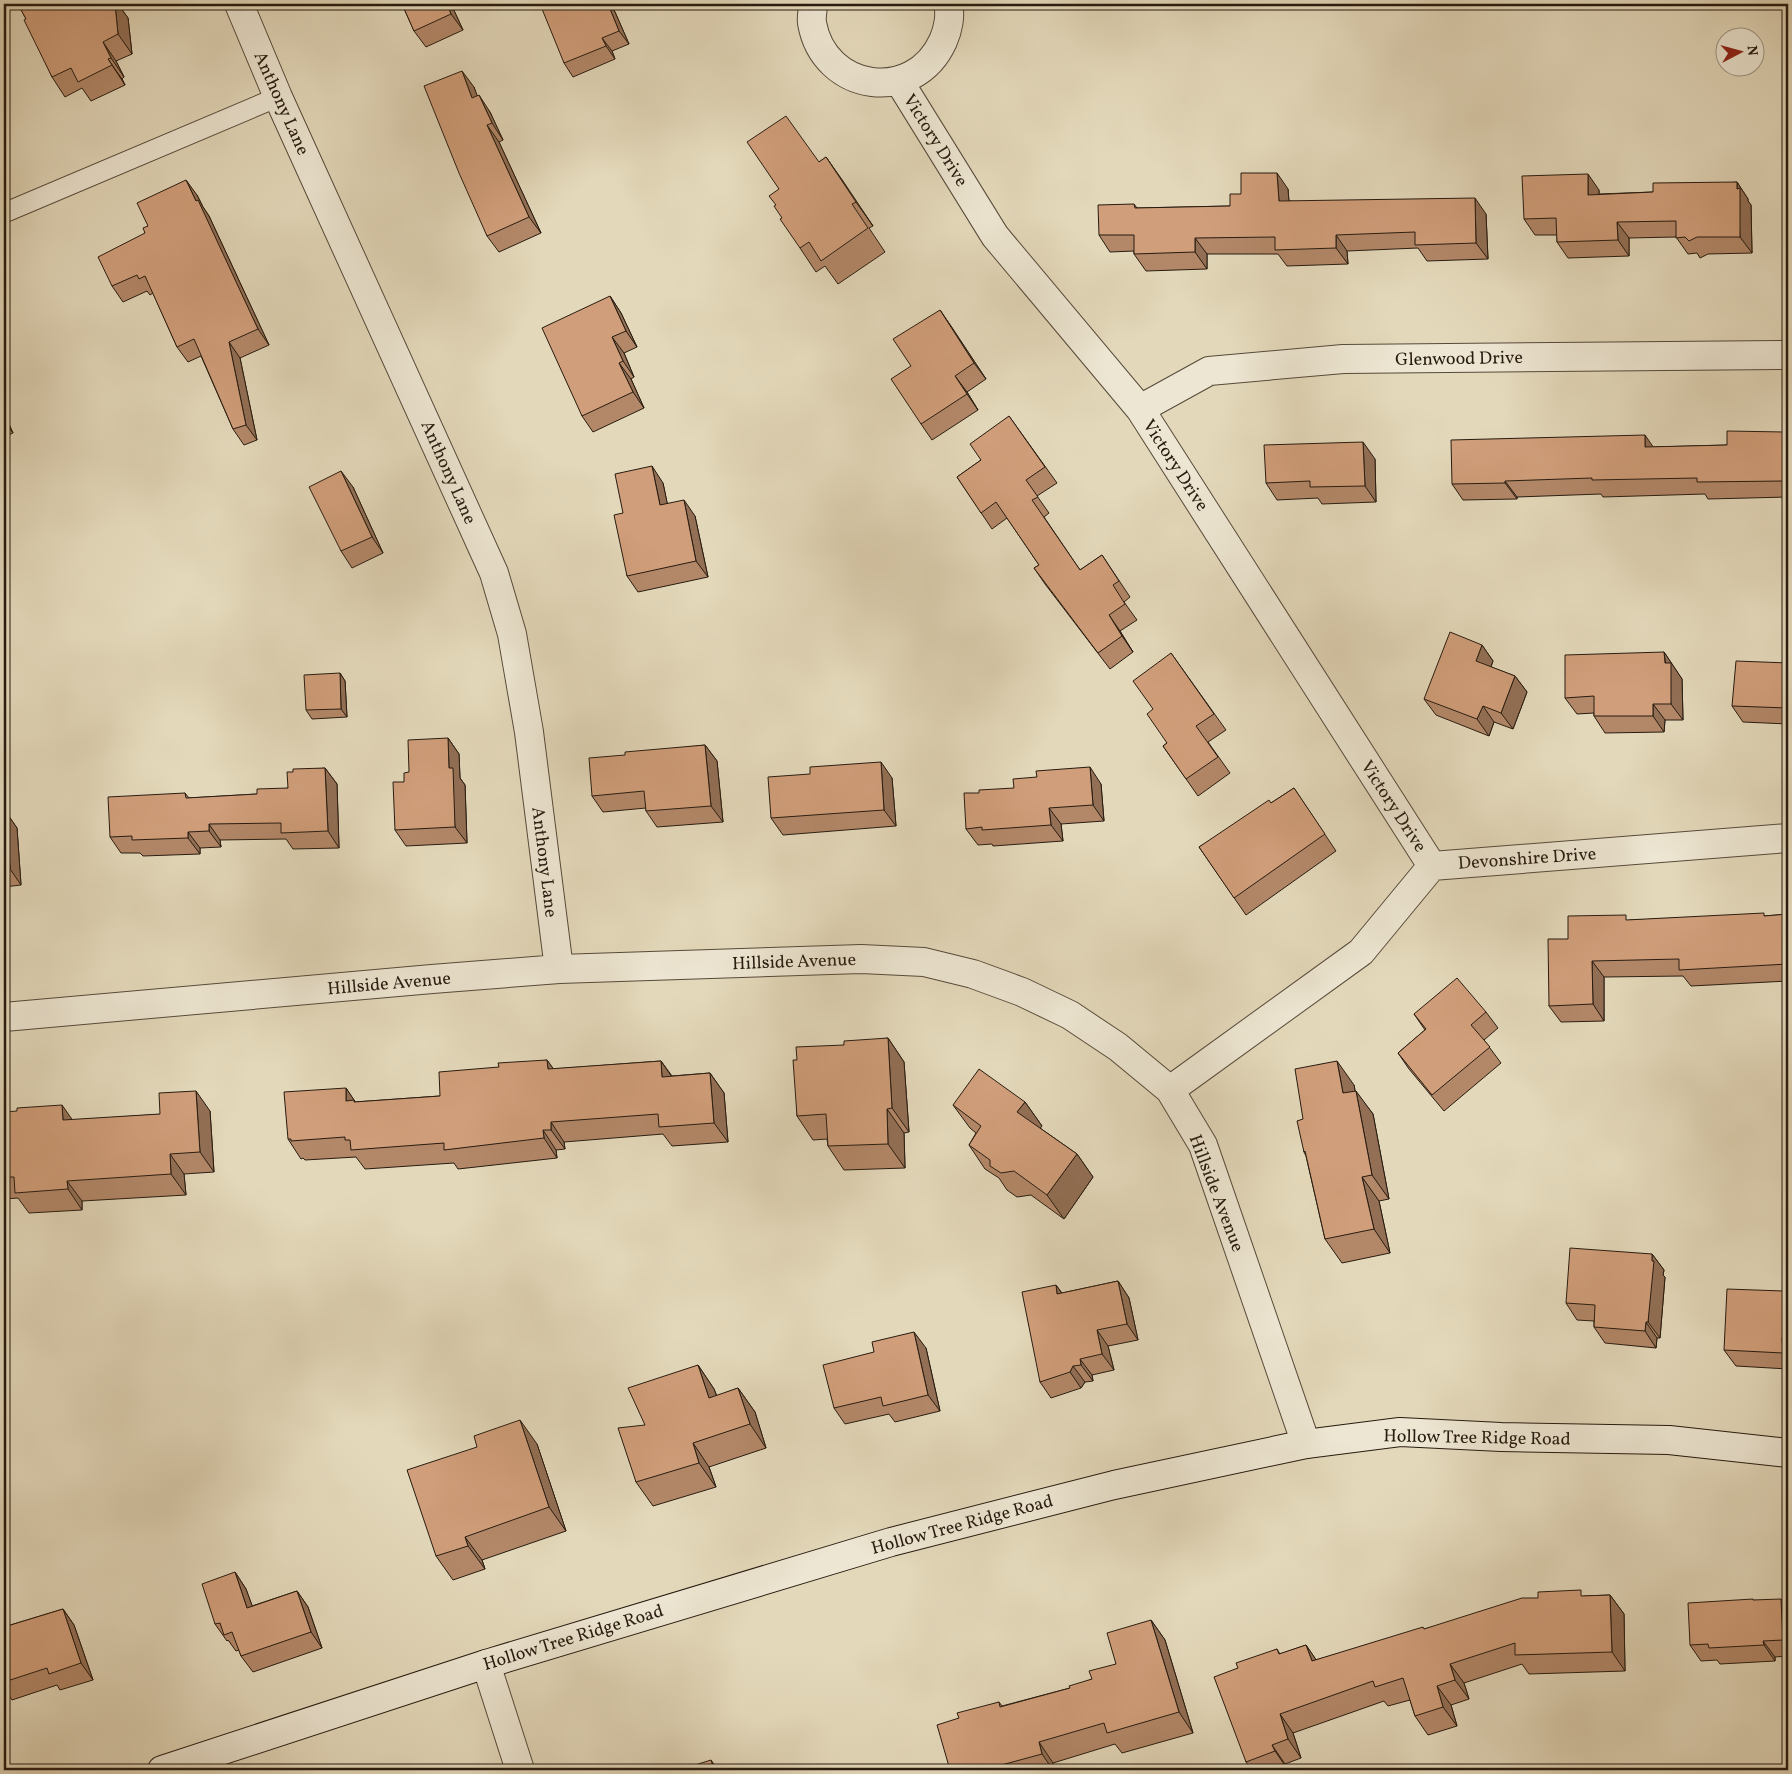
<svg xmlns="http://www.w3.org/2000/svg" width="1792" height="1774" viewBox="0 0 1792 1774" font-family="Vollkorn,serif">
<rect width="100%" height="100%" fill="#e3d8ba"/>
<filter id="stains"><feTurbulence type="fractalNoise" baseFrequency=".004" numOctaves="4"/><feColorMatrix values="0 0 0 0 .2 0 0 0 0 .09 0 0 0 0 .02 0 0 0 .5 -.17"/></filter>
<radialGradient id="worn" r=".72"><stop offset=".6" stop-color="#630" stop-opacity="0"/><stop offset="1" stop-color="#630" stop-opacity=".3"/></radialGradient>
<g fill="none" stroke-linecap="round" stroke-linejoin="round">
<g stroke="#564a3a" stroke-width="21">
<path id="service" d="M4,213L278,97"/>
</g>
<g stroke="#564a3a" stroke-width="30">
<path id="minor" d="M239,4L278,97L494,573L512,634L529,732L559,969
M813,4C813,10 811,17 812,23C824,92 914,105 943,41C948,30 951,15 948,4
M899,81L995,236L1140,409L1432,866
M1140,409L1209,371L1343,359L1788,355
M4,1017L432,979L559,969L861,959L924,962L973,974L1022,992L1070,1015L1118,1047L1170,1090L1203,1145L1306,1444
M1170,1090L1361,952L1432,866L1788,838
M486,1664L520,1770"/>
</g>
<g stroke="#271b10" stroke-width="30">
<path id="secondary" d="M162,1770L486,1664L891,1542L1114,1485L1306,1444L1400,1432L1501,1437L1669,1440L1788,1453"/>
</g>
<use href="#service" stroke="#ede6d2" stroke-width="19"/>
<use href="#minor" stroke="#ede6d2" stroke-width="28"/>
<use href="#secondary" stroke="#ede6d2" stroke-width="28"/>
</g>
<path fill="#b38869" stroke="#271b10" d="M18,4H118L128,18L132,54L116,61L124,77L122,79L125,85L91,101L82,88L65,97L52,77L26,19Z
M402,4H451L463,30L426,47L414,31Z
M575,4L577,8L590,4H610L615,12L629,44L612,51L615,59L573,77L564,63Z
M474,87L477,96L490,112L503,140L499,142L541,233L499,252L487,236Z
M826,157L873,226L869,228L885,252L838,284L825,266L816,272L800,248L819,162Z
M1737,182L1748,199V201L1751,205L1752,253L1708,254L1700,258L1697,253L1688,254L1676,237L1629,238V256L1568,258L1557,242V235H1535L1524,219L1599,190V194L1653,192Z
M1288,189L1289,201L1486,214L1488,259L1427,261L1418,248L1347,251L1348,264L1287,266L1278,254H1207V269L1146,271L1134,254V251L1110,252L1099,235L1134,204L1137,208L1230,206L1241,194Z
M197,195L203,207L209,216L269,345L240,358L257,440L244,445L233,429L201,356L188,362L177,347L153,293L150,295L147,291L123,302L112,286L145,233L148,226Z
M610,296L621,313L637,347L624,353L634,377L631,379L644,408L593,432L582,416Z
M940,310L986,379L967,392L978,410L932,440L921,424L911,366Z
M4,413L13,433L4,437Z
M1009,416L1057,483L1037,496L1049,513L1044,517L1080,570L1102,555L1130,597L1124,602L1137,620L1120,631L1133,652L1110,669L1045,584L1034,568L1039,565L1007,518L992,529L957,477L981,460Z
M1784,432L1788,438V497L1708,499L1705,494L1603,497L1601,494L1517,497V499L1463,500L1452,484L1654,447L1727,445Z
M1375,459L1376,502L1322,504L1318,498L1277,500L1266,483Z
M663,483L667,503L695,516L708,577L638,592L627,576L623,513Z
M353,487L383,553L352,568L341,551Z
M1482,645L1493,661L1491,667L1515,676L1527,692L1513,729L1494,722L1489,736L1436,715L1424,699Z
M1664,652L1682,679L1683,720H1665L1664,732L1605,733L1594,716V713L1577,714L1565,698Z
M1171,653L1226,730L1208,742L1230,773L1198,796L1163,746L1167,743L1153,710Z
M1788,663V724L1743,722L1732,706Z
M340,673L345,681L347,717L312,719L306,710Z
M448,738L459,754L460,778L465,785L467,843L406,846L395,830L409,772Z
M705,745L717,761L723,822L657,827L646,811V808L603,812L592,796L625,755Z
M325,768L337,784L339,848L293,849L286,839L220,840L221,847L200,848V854L143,856L140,853H121L110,837L185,793L189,798L257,794L288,788L293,772Z
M810,774L892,778L896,826L783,835L771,818Z
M1101,784L1104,821L1061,824L1063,841L993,846L992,844L978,845L966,829L979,793Z
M1294,788L1336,851L1246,915L1199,847L1271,803Z
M4,812H6L17,828L21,885L4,887Z
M1788,914V981L1691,986L1683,976L1604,977V1021L1561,1022L1549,1006L1568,939L1630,920L1765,916Z
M1486,1012L1498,1028L1484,1040L1501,1063L1444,1111L1409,1069L1398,1053L1425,1030L1414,1014Z
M888,1038L904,1062L909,1132L904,1133L905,1168L844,1170L828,1146L827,1139L813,1140L797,1116V1060L844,1045Z
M547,1060L553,1069L661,1061L672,1076L710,1073L724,1093L728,1142L672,1146L663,1134L564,1142L565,1149L556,1150L557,1158L458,1169L454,1163L365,1169L356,1157L305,1160L303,1158L301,1159L288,1139L346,1088L355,1102L440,1096L499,1067Z
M1354,1085L1355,1091L1373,1114L1389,1199L1379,1201L1390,1253L1342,1263L1325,1239L1306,1156L1304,1152L1303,1119Z
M1025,1102L1042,1126L1040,1128L1077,1154L1093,1177L1064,1219L1031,1195L1017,1197L1007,1190L999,1178L985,1169L969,1145L976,1133L970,1128L953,1105Z
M210,1111L214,1172L184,1174L186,1195L82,1201V1210L29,1213L18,1198L4,1199V1112L73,1120Z
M1652,1254L1664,1270L1663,1275L1665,1277L1660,1338H1657L1656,1348L1605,1343L1594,1327V1321L1577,1320L1566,1303Z
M1118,1281L1129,1298L1138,1340L1108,1346L1114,1370L1092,1375L1093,1381L1085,1382L1081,1388L1051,1398L1040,1382L1056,1285L1062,1293Z
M1788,1286V1369L1736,1366L1724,1350Z
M926,1348L940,1411L895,1422L889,1414L845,1424L834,1408Z
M698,1365L714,1389L717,1396L738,1388L755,1412L766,1448L709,1467L716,1487L653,1506L636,1482L645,1425Z
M537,1444L566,1531L482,1560L485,1569L453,1580L436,1556Z
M235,1572L246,1589L252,1606L297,1591L308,1607L322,1648L253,1672L241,1656L239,1650L236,1651L228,1640L227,1641L215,1624Z
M1610,1595L1624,1614L1625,1671L1529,1674L1522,1664L1464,1683L1469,1699L1451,1705L1457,1726L1428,1735L1415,1716L1410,1700L1388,1706L1384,1701L1293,1733L1301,1758L1285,1764L1288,1770H1252L1246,1762L1238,1668L1277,1649L1280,1654L1306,1645L1316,1660L1424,1629L1585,1596Z
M1754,1600L1788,1610V1656L1775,1657V1661L1720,1664L1717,1660L1701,1661L1690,1645Z
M63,1609L74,1625L93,1680L60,1690L57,1685L12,1700L4,1688V1627Z
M1151,1620L1165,1640L1193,1733L1122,1753L1115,1744L1053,1763L1055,1770H950L959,1718L999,1702L1002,1706L1070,1688L1092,1679L1116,1664Z"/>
<path fill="#926f55" stroke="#271b10" d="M115,4H118L128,18L132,54L118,34Z
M447,4H451L463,30L451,14Z
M572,4H575L583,22L574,9Z
M608,4H610L615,12L629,44L619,31Z
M602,38L612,51L615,59L606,46Z
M103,42L116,61L124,77L111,58Z
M108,59L122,79L125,85L112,65Z
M462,71L474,87L484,114L472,98Z
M479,95L490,112L503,140L492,123Z
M487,125L499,142L541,233L529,217Z
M826,157L843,181L873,226L856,202Z
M1277,173L1288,189L1290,217L1279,201Z
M1588,174L1599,190V211L1588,195Z
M186,180L197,195L203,207L209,216L269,345L258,329Z
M1737,182L1748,199V201L1751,205L1752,253L1740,237Z
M1475,198L1486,214L1488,259L1476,243Z
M1617,222L1629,238V256L1618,240Z
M1336,235L1347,251L1348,264L1336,248Z
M1195,238L1207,254V269L1195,252Z
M610,296L621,313L637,347L626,331Z
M940,310L951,326L986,379L974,363Z
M612,337L624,353L634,377L623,361Z
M229,342L240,358L257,440L246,425Z
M619,363L631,379L644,408L633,392Z
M955,376L967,392L978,410L967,394Z
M4,413L13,433L4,420Z
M1784,432L1788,438V487L1784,481Z
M1645,435L1656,451L1645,447Z
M1363,442L1375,459L1376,502L1365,486Z
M652,466L663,483L671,521L660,505Z
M341,471L353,487L383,553L372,537Z
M1505,481L1517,497V499L1505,483Z
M684,500L695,516L708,577L696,561Z
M1109,615L1120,631L1133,652L1122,636Z
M1482,645L1493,661L1487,677L1476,661Z
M1664,652L1682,679L1683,720L1671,704Z
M340,673L345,681L347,717L341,709Z
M1515,676L1527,692L1513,729L1501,713Z
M1653,704L1665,720L1664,732L1653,716Z
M1483,706L1494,722L1489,736L1477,719Z
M448,738L459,754L460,778L465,785L467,843L455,827L449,768Z
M705,745L717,761L723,822L711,806Z
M881,762L892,778L896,826L884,810Z
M1090,767L1101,784L1104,821L1093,805Z
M325,768L337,784L339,848L328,831Z
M1049,808L1061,824L1063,841L1051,825Z
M6,812L17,828L21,885L10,869Z
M209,824L220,840L221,847L209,831Z
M188,832L200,848V854L188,838Z
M1592,961L1604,977V1021L1593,1004Z
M888,1038L904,1062L909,1132L892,1108Z
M547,1060L561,1079L548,1069Z
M661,1061L674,1080L662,1077Z
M1337,1061L1354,1085L1360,1117L1343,1093Z
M710,1073L724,1093L728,1142L714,1123Z
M346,1088L367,1119L346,1101Z
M196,1091L210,1111L214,1172L200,1152Z
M1356,1091L1373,1114L1389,1199L1372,1175Z
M1025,1102L1042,1126L1034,1136L1017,1112Z
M62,1105L76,1125L63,1120Z
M887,1109L904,1133L905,1168L888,1144Z
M551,1122L564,1142L565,1149L551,1130Z
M543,1130L556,1150L557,1158L544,1138Z
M170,1154L184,1174L186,1195L171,1174Z
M1077,1154L1093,1177L1064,1219L1047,1195Z
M1362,1177L1379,1201L1390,1253L1374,1229Z
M67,1181L82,1201V1210L68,1189Z
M1652,1254L1664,1270L1663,1275L1665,1277L1660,1338L1648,1322Z
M1118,1281L1129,1298L1138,1340L1127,1324Z
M1056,1285L1067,1301L1057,1294Z
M1646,1322L1657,1338L1656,1348L1645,1331Z
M1097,1330L1108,1346L1114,1370L1102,1354Z
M914,1332L926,1348L940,1411L928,1395Z
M1782,1338L1788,1346V1361L1783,1353Z
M1080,1359L1092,1375L1093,1381L1081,1365Z
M698,1365L714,1389L726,1422L709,1398Z
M1073,1366L1085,1382L1081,1388L1070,1372Z
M738,1388L755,1412L766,1448L750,1424Z
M520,1420L537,1444L566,1531L549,1507Z
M693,1443L709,1467L716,1487L699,1463Z
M465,1537L482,1560L485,1569L468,1546Z
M235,1572L246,1589L259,1624L247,1608Z
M297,1591L308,1607L322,1648L311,1632Z
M1610,1595L1624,1614L1625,1671L1612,1652Z
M1781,1599L1788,1610V1647L1783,1640Z
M63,1609L74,1625L93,1680L81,1663Z
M1151,1620L1165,1640L1193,1733L1179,1712Z
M1763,1641L1775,1657V1661L1764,1645Z
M1306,1645L1319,1664L1312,1661Z
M1450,1664L1464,1683L1469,1699L1455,1680Z
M1437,1686L1451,1705L1457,1726L1443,1707Z
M1280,1714L1293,1733L1301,1758L1288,1739Z
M1039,1742L1053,1763L1055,1770H1053L1042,1754Z
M1272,1745L1285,1764L1288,1770L1275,1751Z
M711,1760L718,1770H714Z"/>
<path fill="#d09e7a" stroke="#271b10" d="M18,4H115L118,34L103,42L111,58L108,59L112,65L78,82L71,68L52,77L24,20L26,19Z
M402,4H447L451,14L414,31Z
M540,4H572L574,9L590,4H608L619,31L602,38L606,46L564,63Z
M462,71L472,98L479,95L492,123L487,125L529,217L487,236L459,173L424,86Z
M786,116L819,162L826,157L856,202L852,204L868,228L821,261L809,242L800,248L780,219L782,218L774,206L776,205L769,196L779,189L747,142Z
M1241,173H1277L1279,201L1475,198L1476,243L1415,245V232L1336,235V248L1275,250V237L1195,238V252L1134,254V235H1099L1098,205L1134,204L1135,208L1230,206V194H1241Z
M1588,174V195L1653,192V183L1737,182V189L1740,188V237H1697L1689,241L1685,237L1676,238V221L1617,222L1618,240L1557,242L1556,218L1524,219L1522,176Z
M186,180L196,201L198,200L258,329L229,342L246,425L233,429L194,339L177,347L145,276L139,279L137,275L112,286L98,257L145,233L143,228L148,226L137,203Z
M610,296L626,331L612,337L623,361L619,363L633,392L582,416L542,328Z
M940,310L974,363L955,376L967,394L921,424L891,379L911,366L893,339Z
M1009,416L1045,467L1026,480L1038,497L1032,500L1080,570L1102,555L1119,581L1113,585L1125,604L1109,615L1122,636L1098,653L1034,568L1039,565L996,502L981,513L957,477L981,460L970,444Z
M1727,431L1784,432V481L1697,482V478L1592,480V478L1505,481V483L1452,484L1451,440L1645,435V447L1727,445Z
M1363,442L1365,486L1310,487V481L1266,483L1264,445Z
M652,466L660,505L684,500L696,561L627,576L614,515L623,513L615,474Z
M341,471L372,537L341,551L309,487Z
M1450,632L1482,645L1476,661L1515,676L1501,713L1483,706L1477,719L1424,699Z
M1664,652L1665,663H1671V704H1653V716H1594V696L1565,698V655Z
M1171,653L1214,714L1196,726L1218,757L1186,779L1163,746L1167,743L1147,714L1153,709L1133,681Z
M1736,661L1788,663V708L1732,706Z
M340,673L341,709L306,710L304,675Z
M448,738L449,768H453L455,827L395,830L393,782H404V773L409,772L408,740Z
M705,745L711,806L646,811L644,791L592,796L589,758L625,755V752Z
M881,762L884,810L771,818L768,777L810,774V767Z
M1090,767L1093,805L1049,808L1051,825L982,830V827L966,829L964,793H979V790L1014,788L1013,779L1037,777L1036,771Z
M325,768L328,831L281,833V823L209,824V831L188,832V838L132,840V836L110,837L108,797L185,793L186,798L257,794V789L288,788L287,772H293V769Z
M1294,788L1325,834L1234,898L1199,847L1269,800L1271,803Z
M4,812H6L10,869H4Z
M1764,913V916L1788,914V964L1679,970V959L1592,961L1593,1004L1549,1006L1548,939H1568V916L1626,915V920Z
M1457,978L1486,1012L1471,1025L1490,1047L1432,1095L1398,1053L1426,1029L1414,1014Z
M888,1038L892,1108L887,1109L888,1144L828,1146L826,1114L797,1116L793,1060H797L796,1047L844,1045V1041Z
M547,1060L548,1069L661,1061L662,1077L710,1073L714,1123L659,1127L658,1114L551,1122V1130H543L544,1138L444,1150V1143L351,1150L350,1140H345V1137L291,1141V1139H288L284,1092L346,1088V1101L354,1100V1102L440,1096L439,1072L499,1067L498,1063Z
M1337,1061L1343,1093L1356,1091L1372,1175L1362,1177L1374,1229L1325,1239L1305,1151L1304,1152L1297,1121L1303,1119L1295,1069Z
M979,1069L1025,1102L1017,1112L1077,1154L1047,1195L1014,1171L1001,1173L990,1166V1160L969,1145L981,1126L953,1105Z
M196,1091L200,1152L170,1154L171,1174L67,1181L68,1189L15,1193L14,1177H4V1112L17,1111V1108L62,1105L63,1120L160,1114L159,1093Z
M1570,1248L1652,1254V1261H1654L1648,1322H1646L1645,1331L1594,1327L1595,1305L1566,1303Z
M1118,1281L1127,1324L1097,1330L1102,1354L1080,1359L1081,1365L1073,1366L1070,1372L1040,1382L1022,1292L1056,1285L1057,1294Z
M1784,1285L1788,1286V1338H1782L1783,1353L1724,1350L1727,1289L1783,1291Z
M914,1332L928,1395L883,1406L881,1397L834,1408L823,1365L874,1352L872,1342Z
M698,1365L709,1398L738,1388L750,1424L693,1443L699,1463L636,1482L618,1428L645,1425L628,1388Z
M520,1420L549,1507L465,1537L468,1546L436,1556L407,1470L477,1447L474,1436Z
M235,1572L247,1608L297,1591L311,1632L241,1656L232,1632L224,1635L220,1623L215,1624L202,1584Z
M1581,1590V1596L1610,1595L1612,1652L1515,1655V1643L1450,1664L1455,1680L1437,1686L1443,1707L1415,1716L1403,1678L1375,1687L1373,1681L1280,1714L1288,1739L1272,1745L1275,1751L1246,1762L1214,1677L1238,1668L1236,1663L1277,1649L1279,1654L1306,1645L1312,1661L1423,1627L1424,1629L1522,1598H1538V1592Z
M1753,1599V1600L1781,1599L1783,1640L1763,1641L1764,1645L1709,1648L1708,1644L1690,1645L1688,1603Z
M63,1609L81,1663L49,1674L47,1668L4,1682V1627Z
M1151,1620L1179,1712L1107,1733L1104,1723L1039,1742L1042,1754L983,1770H950L937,1725L959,1718L957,1713L999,1702L1000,1707L1070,1688L1069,1686L1092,1679L1089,1671L1116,1664L1107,1633Z
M711,1760L714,1770H679Z"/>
<g text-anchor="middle" stroke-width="4" stroke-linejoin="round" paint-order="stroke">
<g font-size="18" fill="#271b10" stroke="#ede6d2">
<text transform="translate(282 103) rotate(66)" y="6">Anthony Lane</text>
<text transform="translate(936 140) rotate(58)" y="6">Victory Drive</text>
<text transform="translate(1459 358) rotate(-1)" y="6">Glenwood Drive</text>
<text transform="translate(1176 465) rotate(57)" y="6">Victory Drive</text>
<text transform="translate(449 472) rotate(66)" y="6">Anthony Lane</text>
<text transform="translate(1394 806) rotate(57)" y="6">Victory Drive</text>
<text transform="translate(1527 858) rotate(-4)" y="6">Devonshire Drive</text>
<text transform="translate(545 862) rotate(83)" y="6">Anthony Lane</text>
<text transform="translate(794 961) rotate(-2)" y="6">Hillside Avenue</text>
<text transform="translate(389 983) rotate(-5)" y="6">Hillside Avenue</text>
<text transform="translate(1217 1193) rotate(69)" y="6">Hillside Avenue</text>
<text transform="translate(1477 1437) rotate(1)" y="6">Hollow Tree Ridge Road</text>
<text transform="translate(962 1524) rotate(-15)" y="6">Hollow Tree Ridge Road</text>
<text transform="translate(573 1637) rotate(-17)" y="6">Hollow Tree Ridge Road</text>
</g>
</g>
<rect width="1792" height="1774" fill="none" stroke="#e3d8ba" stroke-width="20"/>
<rect x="5" y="5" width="1782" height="1764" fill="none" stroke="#271b10" stroke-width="2.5"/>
<rect x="10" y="10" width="1772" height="1754" fill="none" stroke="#271b10"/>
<g transform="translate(1740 52) rotate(84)"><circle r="24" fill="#ede6d2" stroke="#9e9584"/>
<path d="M0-4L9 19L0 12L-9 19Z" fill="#8f2418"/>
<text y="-8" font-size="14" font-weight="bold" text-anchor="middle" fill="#271b10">N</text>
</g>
<rect width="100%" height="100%" filter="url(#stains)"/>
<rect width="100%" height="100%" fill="url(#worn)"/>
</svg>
